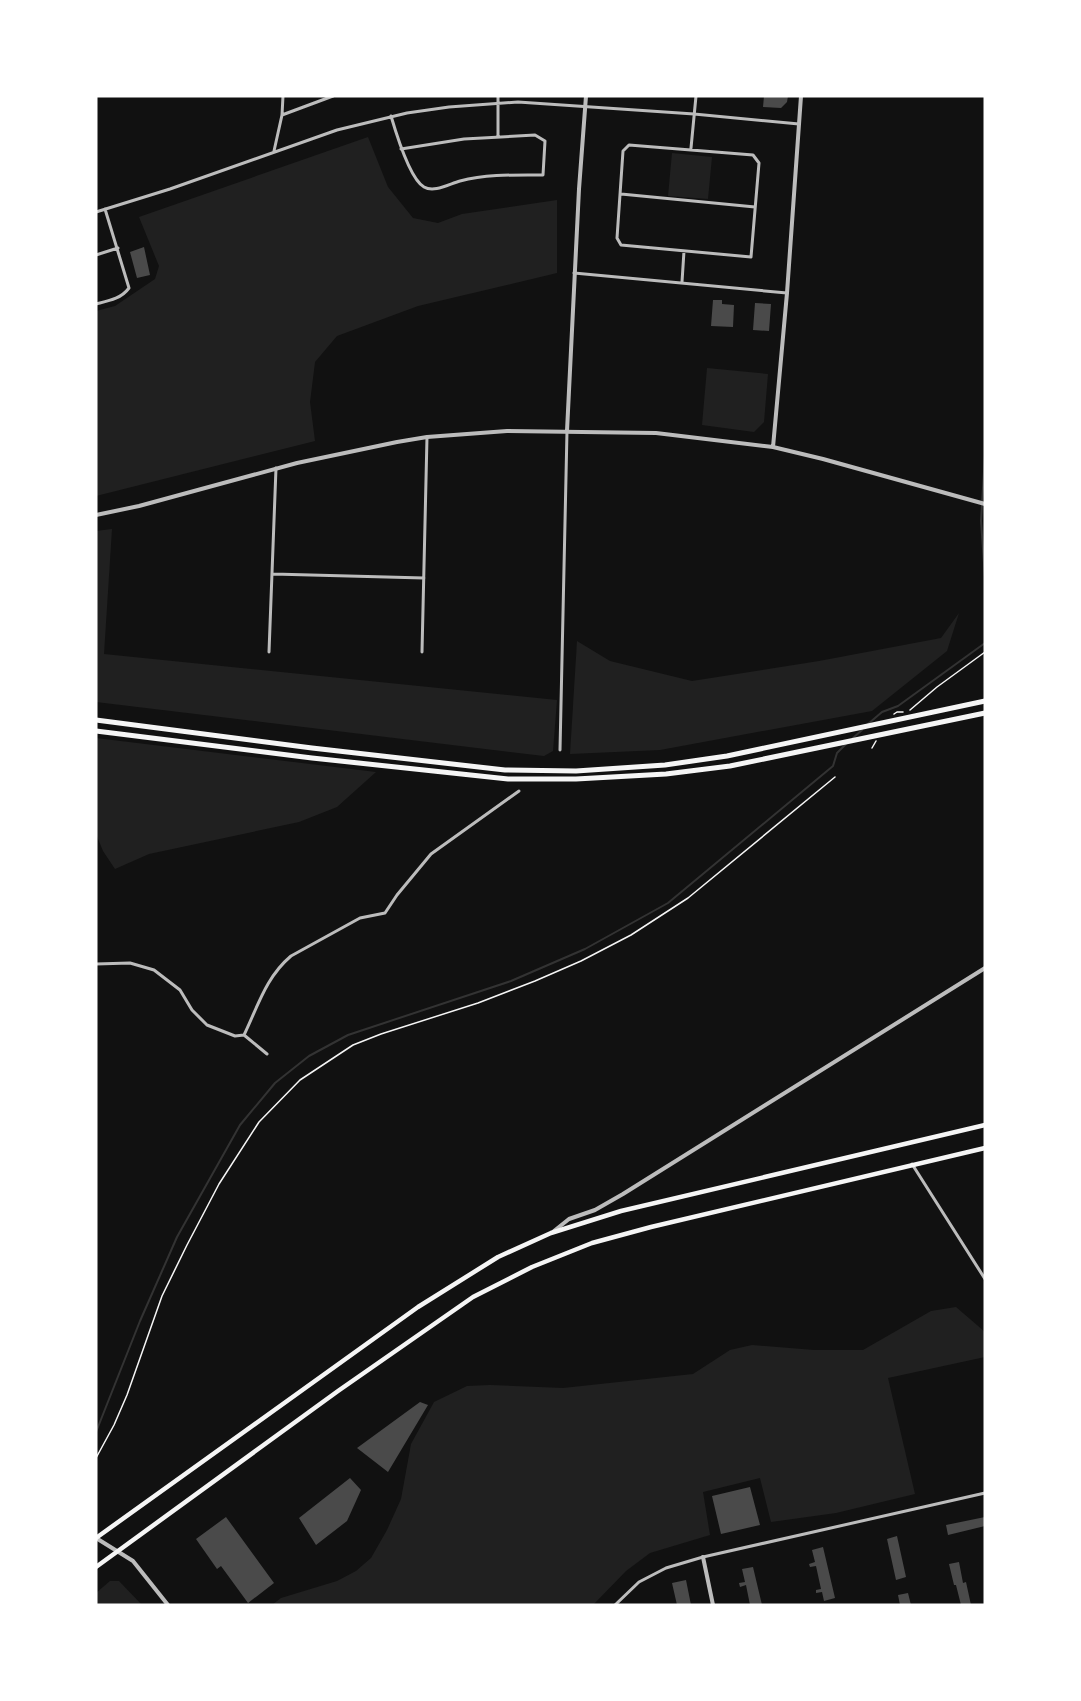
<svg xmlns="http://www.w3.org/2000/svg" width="1081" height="1701" viewBox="0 0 1081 1701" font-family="'Golos Text',sans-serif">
<rect width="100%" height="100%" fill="#111"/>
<path fill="#202020" d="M368,137L388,187L413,218L438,223L462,214L557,200V273L418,306L337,336L315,362L310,402L315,441L96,496V311L115,306L155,279L159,266L139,217Z
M672,153L712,157L708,199L668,196Z
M707,368L768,374L764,422L754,432L702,425Z
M112,529L104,654L557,700L553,751L544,756L96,702V531Z
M959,613L947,651L872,711L660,750L570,754L577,641L610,661L692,681L819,661L941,638Z
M96,738L376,772L337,807L299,822L149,854L115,869L103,851L96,834Z
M956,1307L985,1332V1357L888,1378L915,1494L836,1513L771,1522L760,1478L703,1492L710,1535L650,1553L626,1571L593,1605H272L281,1598L337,1581L356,1571L371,1558L387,1530L401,1499L411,1444L434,1402L467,1386L490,1385L563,1388L693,1374L730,1350L752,1345L814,1350H863L931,1311Z
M110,1581H119L142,1605H96V1593Z"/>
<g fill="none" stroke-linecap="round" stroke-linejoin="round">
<path stroke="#333" stroke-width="2" d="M985,455L981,521L985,577
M868,724L882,712L898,706L985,643
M853,738L862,730
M96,1432L140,1321L177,1237L240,1125L275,1083L309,1056L348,1035L511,981L585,949L668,903L833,766L837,753L846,744"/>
</g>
<path fill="#4a4a4a" d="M764,96H788L787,102L781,108L763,107Z
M144,247L150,275L137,278L130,252Z
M713,300H722V304L734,305L733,327L711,326Z
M755,303L771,304L769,331L753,330Z
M420,1402L428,1405L388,1472L357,1448Z
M350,1478L361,1490L347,1521L316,1545L299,1518Z
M750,1487L760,1525L721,1534L712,1496Z
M226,1517L274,1583L248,1603L221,1566L217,1569L196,1539Z
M985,1517V1526L948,1535L946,1525Z
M897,1536L906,1577L896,1580L887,1539Z
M823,1547L835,1598L824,1601L822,1592L816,1593V1590L821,1589L816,1566L810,1567L809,1564L815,1562L812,1550Z
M959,1562L963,1583L966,1582L971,1605H961L956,1585H954L949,1564Z
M753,1567L762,1605H750L746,1585L740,1587L739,1583L745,1582L742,1569Z
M686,1580L691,1605H677L672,1583Z
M908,1593L911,1605H900L898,1595Z"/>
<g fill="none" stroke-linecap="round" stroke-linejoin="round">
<path stroke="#f5f5f5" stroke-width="1.5" d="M910,710L937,687L985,652
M894,714L897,712H903
M872,748L876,741
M96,1458L114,1425L127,1395L162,1296L187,1245L219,1184L259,1122L300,1080L353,1045L381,1034L478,1003L535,981L581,961L631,935L688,898L835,777"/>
<path stroke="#bcbcbc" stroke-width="3" d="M498,96V136
M282,115L333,96
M391,116C396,133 410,179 424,187C434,193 449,184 460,181C487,174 515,175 543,175L545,141L535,135L464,139L401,149
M629,145L753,155L759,163L751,257L621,245L617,238L623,151Z
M691,148L696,96
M274,151L282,115L283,96
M621,194L755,207
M96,212L170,189L337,130L407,113L449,107L518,102L694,114L799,124
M96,255L118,248
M574,273L787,293
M682,282L684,251
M96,304C108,301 121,299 129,288L105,209
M273,574L424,578
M269,652L276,468
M422,652L427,437
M560,750L567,431
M96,964L130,963L154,970L180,990L192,1010L207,1025L235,1036L244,1035C258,1006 266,977 291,956L360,918L385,913L397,895L431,854L519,791
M244,1035L267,1054
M912,1164L985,1279
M615,1605L639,1582L666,1568L703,1557L985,1493"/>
<path stroke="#bcbcbc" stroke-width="4" d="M567,431L579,189L586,96
M773,447L787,293L801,96
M96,515L139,506L297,463L397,442L427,437L507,431L656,433L773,447L823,459L985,504
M554,1231L569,1219L595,1210L623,1194L985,968
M96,1538L133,1561L168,1605
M703,1557L713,1605"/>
<path stroke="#f5f5f5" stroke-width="4.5" d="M96,1538L418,1307L498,1257L551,1233L621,1211L985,1125
M96,1567L338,1391L473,1297L532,1267L592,1243L651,1227L985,1148"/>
<path stroke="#f5f5f5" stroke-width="5" d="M96,720L312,748L505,770L576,771L665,765L727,756L985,701
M96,731L312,758L508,779H576L666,774L730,766L985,713"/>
</g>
<rect width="1081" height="1701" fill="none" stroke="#ffffff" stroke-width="195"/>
</svg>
